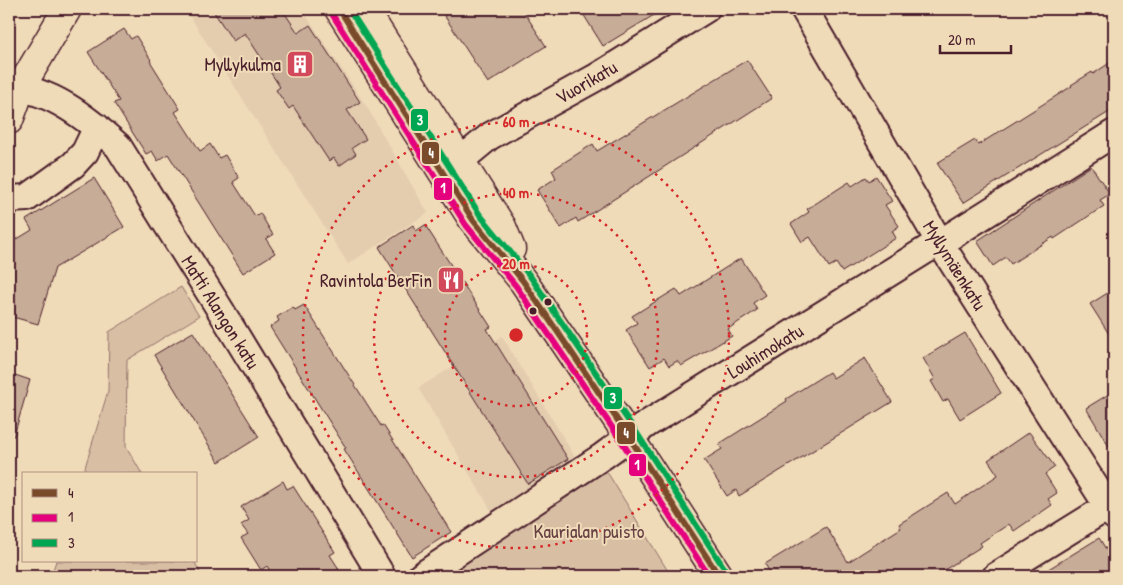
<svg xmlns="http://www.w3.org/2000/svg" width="1123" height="585" viewBox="0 0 1123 585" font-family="'Patrick Hand',sans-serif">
<rect width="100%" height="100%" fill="#f0dbb9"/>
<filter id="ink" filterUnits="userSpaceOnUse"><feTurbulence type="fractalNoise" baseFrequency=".02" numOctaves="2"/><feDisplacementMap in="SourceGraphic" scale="10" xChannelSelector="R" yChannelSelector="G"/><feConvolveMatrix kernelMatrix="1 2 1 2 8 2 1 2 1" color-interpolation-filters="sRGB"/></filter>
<g filter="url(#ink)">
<path fill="#e4cdaf" d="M185,9H302L367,107L428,213L348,264Z
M502,336L577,460L492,512L418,388Z"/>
<path fill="#d8bfa4" stroke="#916f68" d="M181,287L199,316L127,360L126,446L142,474H83L108,391L109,332Z
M604,467L671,576H436Z
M56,561H194L202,576H51Z"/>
<path fill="#c7ac97" stroke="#4a1f2b" d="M212,9H282L298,33L310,25L360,102L347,110L366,139L352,148L356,154L339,166L334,158L329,161L293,106L289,109L276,90L280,87L245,33L233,41Z
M440,9H522L546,46L488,83Z
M580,9H664L603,46Z
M124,29L131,39L136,36L151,60L150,61L180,109L175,112L200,151L210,144L219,158L225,155L239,178L233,182L255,216L260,213L273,235L266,239L275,253L243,273L168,154L158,161L152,151L146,154L114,103L119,101L88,52Z
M747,60L772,98L578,222L576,218L561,228L537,190L556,178L552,170L593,144L597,151Z
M1114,60V109L963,203L937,163L975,140L978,145L1072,86L1071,85L1092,72L1093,74Z
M1091,166L1110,194L1100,200L1104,206L1054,239L1053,237L1011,264L1006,257L993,266L977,241Z
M876,176L892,201L885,205L899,226L892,231L896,238L842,272L836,263L829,267L810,237L802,242L791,224L809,212L807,209L849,182L852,186L866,177L869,181Z
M94,178L124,227L55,268L38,324L9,316V260L14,241L32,230L26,220Z
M413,225L416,231L425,225L491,327L487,329L568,459L528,484L379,247Z
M741,258L765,295L753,303L757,310L728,329L732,336L681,366L677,361L669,366L664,358L650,367L626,330L637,323L632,316L676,289L681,296Z
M1114,289V342L1090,304Z
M304,305L381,426L383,425L451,532L412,557L344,449L346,448L270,327L279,321L277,317L293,307L295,310Z
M193,332L259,437L219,462L154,355Z
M965,333L1001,393L960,419L948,399L943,402L931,381L935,379L923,358Z
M865,358L892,402L739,496L736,490L727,496L704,460L722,449L719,444L787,401L786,399L829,372L833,378Z
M9,373L30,380L14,436L9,435Z
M1114,391V455L1086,408Z
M1029,432L1055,467L1045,474L1057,493L1048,499L1052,505L1014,531L1009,524L980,543L982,546L935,576H772L765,564L826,527L848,562L901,528L899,524L948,493L955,504L998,475L988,460Z
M283,481L287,489L293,486L335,552L330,555L339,569L329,576H273L267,566L261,570L241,538L248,534L241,525L249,520L241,507Z
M1099,538L1114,562V576H1037Z"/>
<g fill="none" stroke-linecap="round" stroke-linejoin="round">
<g stroke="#4a1f2b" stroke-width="30">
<path id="minor" d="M804,9L940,243L1114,516
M9,87C51,89 88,119 118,146L221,311L382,576
M444,174L490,136L595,78L706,9
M9,199L27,198L73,165L85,152L97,127
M421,576L603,456L647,424L926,250L940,243L1114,133
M996,576L1096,514L1114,505"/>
</g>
<g stroke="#4a1f2b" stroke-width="31">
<path id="major" d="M339,9L473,220L523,281L629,437L719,576
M364,9L502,227L511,249
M9,120L21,87L67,9"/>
</g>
<use href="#minor" stroke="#f0dbb9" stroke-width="26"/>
<use href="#major" stroke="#f0dbb9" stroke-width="28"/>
<g stroke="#f0dbb9" stroke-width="10">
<path id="bus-1" d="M339,9L473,220L523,281L629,437L719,576"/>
</g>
<g stroke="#f0dbb9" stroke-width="10">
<path id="bus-2" d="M332,14L466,225L516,286L622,442L709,576"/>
</g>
<g stroke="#f0dbb9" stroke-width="10">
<path id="bus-3" d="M349,9L480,215L530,276L636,432L726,571"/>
</g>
<use href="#bus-1" stroke="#7a4b2a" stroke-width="6"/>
<use href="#bus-2" stroke="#e5007d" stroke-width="6"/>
<use href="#bus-3" stroke="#00a651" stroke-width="6"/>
</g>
</g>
<g fill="none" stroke="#d62828" stroke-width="2.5" stroke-dasharray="2.5 5">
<circle cx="516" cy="335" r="71"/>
<circle cx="516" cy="335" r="142"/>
<circle cx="516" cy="335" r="213"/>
</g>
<defs>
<g id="building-square" transform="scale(1.4375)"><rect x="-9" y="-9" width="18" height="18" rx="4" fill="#d1495b" stroke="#f0dbb9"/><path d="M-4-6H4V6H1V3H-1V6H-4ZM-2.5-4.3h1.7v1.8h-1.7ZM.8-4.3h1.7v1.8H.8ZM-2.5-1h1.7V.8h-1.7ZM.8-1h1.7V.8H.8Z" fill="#fff"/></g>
<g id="restaurant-square" transform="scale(1.4375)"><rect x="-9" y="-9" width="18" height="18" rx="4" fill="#d1495b" stroke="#f0dbb9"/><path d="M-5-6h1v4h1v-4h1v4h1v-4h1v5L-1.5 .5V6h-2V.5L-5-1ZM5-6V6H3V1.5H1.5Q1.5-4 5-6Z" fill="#fff"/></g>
</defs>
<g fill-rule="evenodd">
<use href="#building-square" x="300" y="64"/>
<use href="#restaurant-square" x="451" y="280"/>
</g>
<g fill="#4a1f2b" stroke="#f0dbb9" stroke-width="2">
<circle cx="548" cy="302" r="4.5"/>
<circle cx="533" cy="311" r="4.5"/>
</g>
<g text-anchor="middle" stroke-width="4" stroke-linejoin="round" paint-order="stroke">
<g font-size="19" fill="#4a1f2b" stroke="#f0dbb9" text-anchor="end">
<text x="281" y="71">Myllykulma</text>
<text x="432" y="287">Ravintola BerFin</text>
</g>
<g font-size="19" fill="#4a1f2b" stroke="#f0dbb9">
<text transform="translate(586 82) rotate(-30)" y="7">Vuorikatu</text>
<text transform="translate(955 265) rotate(58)" y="7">Myllymäenkatu</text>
<text transform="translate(221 312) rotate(58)" y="7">Matti Alangon katu</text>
<text transform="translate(765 351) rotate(-32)" y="7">Louhimokatu</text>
</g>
<g font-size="19" fill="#663f43" stroke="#f0dbb9">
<text x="589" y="538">Kaurialan puisto</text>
</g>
</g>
<circle cx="516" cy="335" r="8" fill="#d62828" stroke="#f0dbb9" stroke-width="2.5"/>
<g font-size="15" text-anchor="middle" font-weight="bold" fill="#d62828" stroke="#f0dbb9" stroke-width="4" stroke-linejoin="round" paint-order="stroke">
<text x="516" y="127">60 m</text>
<text x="516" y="198">40 m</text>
<text x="516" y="269">20 m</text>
</g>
<g stroke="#f0dbb9" stroke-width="2">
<rect x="410" y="108" width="19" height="24" rx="5" fill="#00a651"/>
<rect x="421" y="141" width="19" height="24" rx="5" fill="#7a4b2a"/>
<rect x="433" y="177" width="20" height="24" rx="5" fill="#e5007d"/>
<rect x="603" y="386" width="20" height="24" rx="5" fill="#00a651"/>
<rect x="616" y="421" width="20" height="24" rx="5" fill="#7a4b2a"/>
<rect x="628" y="453" width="19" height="24" rx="5" fill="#e5007d"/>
</g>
<g font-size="14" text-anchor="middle" font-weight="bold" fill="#fff">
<text x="420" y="125">3</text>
<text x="431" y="158">4</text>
<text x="443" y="193">1</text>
<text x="613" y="403">3</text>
<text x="626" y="438">4</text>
<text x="637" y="470">1</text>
</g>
<rect width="1123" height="585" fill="none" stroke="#f0dbb9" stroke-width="30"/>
<rect x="15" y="15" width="1093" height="555" fill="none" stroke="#4a1f2b" stroke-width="2" filter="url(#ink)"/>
<rect x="22" y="472" width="175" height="90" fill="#f0dbb9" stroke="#ae9080"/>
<rect x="32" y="489" width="25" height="8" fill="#7a4b2a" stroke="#ae9080"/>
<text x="68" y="498" font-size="15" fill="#4a1f2b">4</text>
<rect x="32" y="514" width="25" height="8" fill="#e5007d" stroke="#ae9080"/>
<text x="68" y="522" font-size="15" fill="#4a1f2b">1</text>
<rect x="32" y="539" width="25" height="8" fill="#00a651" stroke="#ae9080"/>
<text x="68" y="548" font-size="15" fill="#4a1f2b">3</text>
<path d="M940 45v8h71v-8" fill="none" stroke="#4a1f2b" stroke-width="2.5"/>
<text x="948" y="45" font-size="15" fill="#4a1f2b" stroke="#f0dbb9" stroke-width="4" paint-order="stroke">20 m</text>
</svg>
